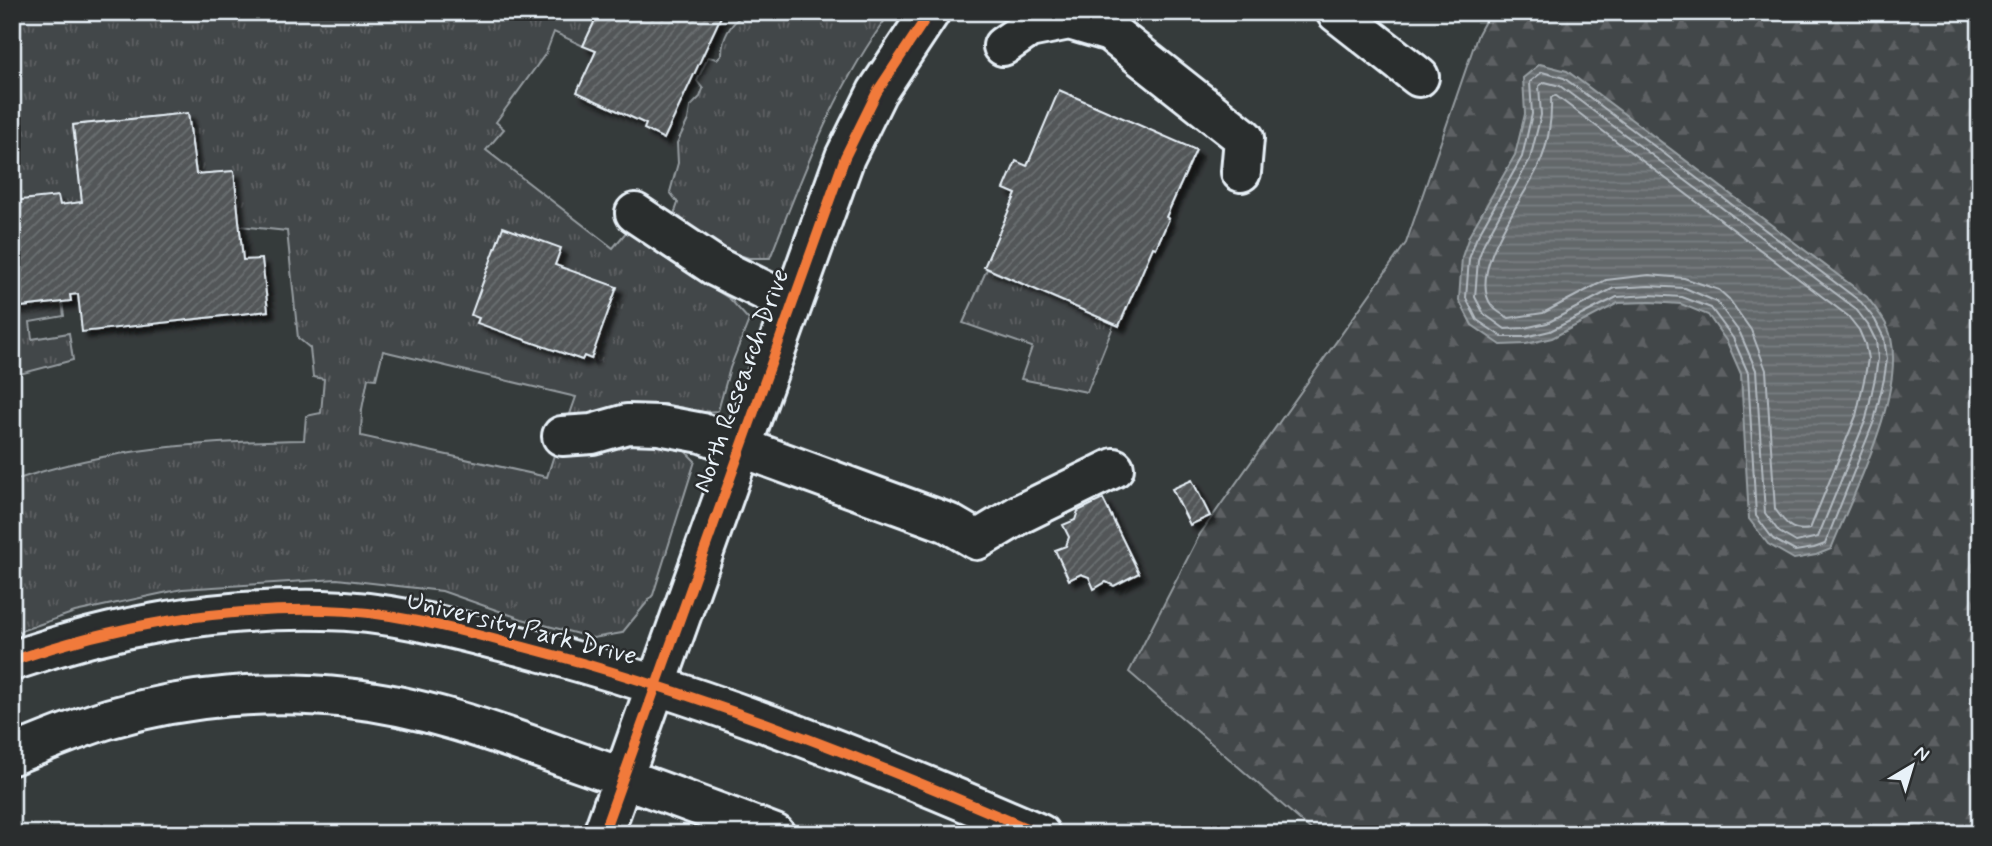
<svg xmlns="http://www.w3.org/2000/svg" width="1992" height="846" viewBox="0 0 1992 846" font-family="Mynerve,sans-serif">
<defs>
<pattern id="grass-tufts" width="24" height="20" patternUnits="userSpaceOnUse" patternTransform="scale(1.75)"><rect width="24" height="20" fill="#424648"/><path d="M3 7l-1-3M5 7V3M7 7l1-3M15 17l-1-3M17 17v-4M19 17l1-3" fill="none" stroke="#5d6163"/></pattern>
<pattern id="forest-firs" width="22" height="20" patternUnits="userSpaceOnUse" patternTransform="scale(1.75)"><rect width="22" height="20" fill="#424648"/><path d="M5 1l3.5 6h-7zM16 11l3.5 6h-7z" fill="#5d6163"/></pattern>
<pattern id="water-rules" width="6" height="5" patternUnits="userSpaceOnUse" patternTransform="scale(1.75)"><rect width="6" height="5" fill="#63686b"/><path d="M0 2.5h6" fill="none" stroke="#797e81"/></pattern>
<pattern id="building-hatch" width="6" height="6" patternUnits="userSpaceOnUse" patternTransform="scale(1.75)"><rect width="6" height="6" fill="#535759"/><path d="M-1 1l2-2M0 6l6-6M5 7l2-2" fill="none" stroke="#6c7072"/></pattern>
<filter id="shadow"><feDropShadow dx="6" dy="6" stdDeviation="2" flood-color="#0009"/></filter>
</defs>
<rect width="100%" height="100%" fill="#2a2d2e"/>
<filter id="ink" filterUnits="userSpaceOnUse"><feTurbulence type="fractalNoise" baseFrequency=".0143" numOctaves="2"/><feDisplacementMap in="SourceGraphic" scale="14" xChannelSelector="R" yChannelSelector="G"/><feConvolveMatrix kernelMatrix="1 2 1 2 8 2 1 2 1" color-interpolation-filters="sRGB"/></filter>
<g filter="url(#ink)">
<path fill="#363a3b" d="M12,12H1980V834H12Z"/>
<path fill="url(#grass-tufts)" stroke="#959ca0" stroke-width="2" d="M12,12H599L583,46L554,32L546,53L496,122L504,129L486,150L613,248L627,231L637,233L660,255L730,299L749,320L730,368L718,411L702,412L664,404L624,405L581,419L569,417L576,397L383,351L376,379L368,378L362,409L361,436L547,477L554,455L604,445L666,439L684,450L695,461L653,595L622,633L593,638L522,619L442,591L337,579L182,589L75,612L12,634V481C111,447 201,442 304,440L306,416L321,413L324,379L313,377L310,348L298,338L287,231L239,226L234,171L196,174L188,113L73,125L82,202L60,205L12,201Z
M746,12H891C835,86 804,172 770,258H749L710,246L674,215L678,203L670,192L678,163L677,143L688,120L690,107L700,97L703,89L697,81L708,57L717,59L722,54C722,36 731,23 746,12Z
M987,269L1114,324L1087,392L1021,379L1032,347L963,323Z
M62,302L64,316L30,322L32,339L69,333L73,360L12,376V308Z"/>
<path fill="url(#forest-firs)" stroke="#959ca0" stroke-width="2" d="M1490,12H1980V834H1316L1129,672L1200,534L1406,243L1478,34Z"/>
<path fill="url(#water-rules)" stroke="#989fa3" stroke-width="2" d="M1540,64L1567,71L1867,297C1876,309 1888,323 1891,338C1904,396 1853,494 1831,549L1816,555L1794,559L1768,544L1749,519L1741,374L1727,342L1708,315L1681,304L1650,302L1618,303L1552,338L1526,344L1501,345L1472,325L1459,300L1462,257L1469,236L1515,155L1525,114L1523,78Z"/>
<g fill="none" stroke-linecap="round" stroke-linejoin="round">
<path stroke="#b3bac0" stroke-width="2" d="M1542,72L1564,78L1861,302L1875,320L1884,338L1887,359L1884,379L1874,421L1825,544L1814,548L1795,551L1773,539L1756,516L1748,373L1733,338L1711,308L1682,297L1650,295L1617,297L1550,331L1525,337H1502L1477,320L1466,298L1469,259L1476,239L1522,157L1532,114L1530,82Z
M1545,82L1560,86L1855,308L1868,325L1876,341L1878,359L1875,378L1866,419L1818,537L1796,542L1779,532L1765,513L1756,370L1740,333L1717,302L1685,288L1649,286L1614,288L1547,323L1524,328L1505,329L1484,314L1475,297L1478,260L1484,243L1530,159L1541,115L1539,86Z
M1555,95L1848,316L1859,330L1865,344L1868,359L1865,376L1856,416L1810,529C1792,533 1785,523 1775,509L1766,370L1751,330L1729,299L1719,290L1684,278L1649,275L1606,280L1543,313L1509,318C1503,315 1496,311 1492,306C1466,272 1524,199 1538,167C1548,147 1552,120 1551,98Z"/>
</g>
<path fill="url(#building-hatch)" stroke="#e8f1f8" stroke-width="2" filter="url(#shadow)" d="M599,12H723L664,139L644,129L646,124L577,92L596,51L583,46Z
M1059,90L1196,150L1166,217L1169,219L1156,248L1153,247L1119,326L984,267L1016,194L1004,189L1016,161L1027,166Z
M188,113L196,174L234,171L243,260L262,259L268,311L82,332L78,294L70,295L71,301L12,308V201L58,196L60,205L82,202L73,125Z
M503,227L561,248L555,265L617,287L591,359L584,356L582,360L477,323L479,318L471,315Z
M1192,480L1210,516L1190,525L1172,489Z
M1103,499L1139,573L1114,586L1106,582L1094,589L1089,577L1081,574L1069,580L1055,550L1066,546L1069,537L1063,525L1075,520L1078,511Z"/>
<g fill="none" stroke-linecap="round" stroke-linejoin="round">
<g stroke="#e8f1f8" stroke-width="44">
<path id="minor" d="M1336,12L1419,77
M1003,46L1029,28L1069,20L1110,32L1244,138L1241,172
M635,213L716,267L792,304
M562,436L592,434L627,424L659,425L702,433L948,523L977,540L1022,513L1114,468
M12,661C115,625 215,608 324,610C393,611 458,630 524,647C701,693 872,761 1040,834
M12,755C45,742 77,728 111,718C186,696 270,689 347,698C422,706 491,731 561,756C633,781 704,807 775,834
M603,834L845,157L877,92L930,12"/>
</g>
<use href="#minor" stroke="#2a2d2e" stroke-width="38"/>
<g stroke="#2a2d2e" stroke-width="15">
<path id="cycleway" d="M12,661C115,625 215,608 324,610C393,611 458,630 524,647C701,693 872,761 1040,834
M603,834L845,157L877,92L930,12"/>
</g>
<use href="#cycleway" stroke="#f17a3a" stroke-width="10"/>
</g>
</g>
<g text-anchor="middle" stroke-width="5" stroke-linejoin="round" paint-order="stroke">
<g font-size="26" fill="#e8f1f8" stroke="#2a2d2e">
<text transform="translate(740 380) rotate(-70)" y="9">North Research Drive</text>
<text transform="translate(522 627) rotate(14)" y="9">University Park Drive</text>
</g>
</g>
<rect width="1992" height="846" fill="none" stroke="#2a2d2e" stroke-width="42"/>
<rect x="21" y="21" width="1950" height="804" fill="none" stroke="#e8f1f8" stroke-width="2.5" filter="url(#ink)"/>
<g transform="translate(1912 766) rotate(38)" stroke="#2a2d2e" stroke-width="5" paint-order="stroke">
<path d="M0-5L12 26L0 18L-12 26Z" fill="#e8f1f8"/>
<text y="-10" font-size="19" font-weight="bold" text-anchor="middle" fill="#e8f1f8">N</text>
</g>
</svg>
